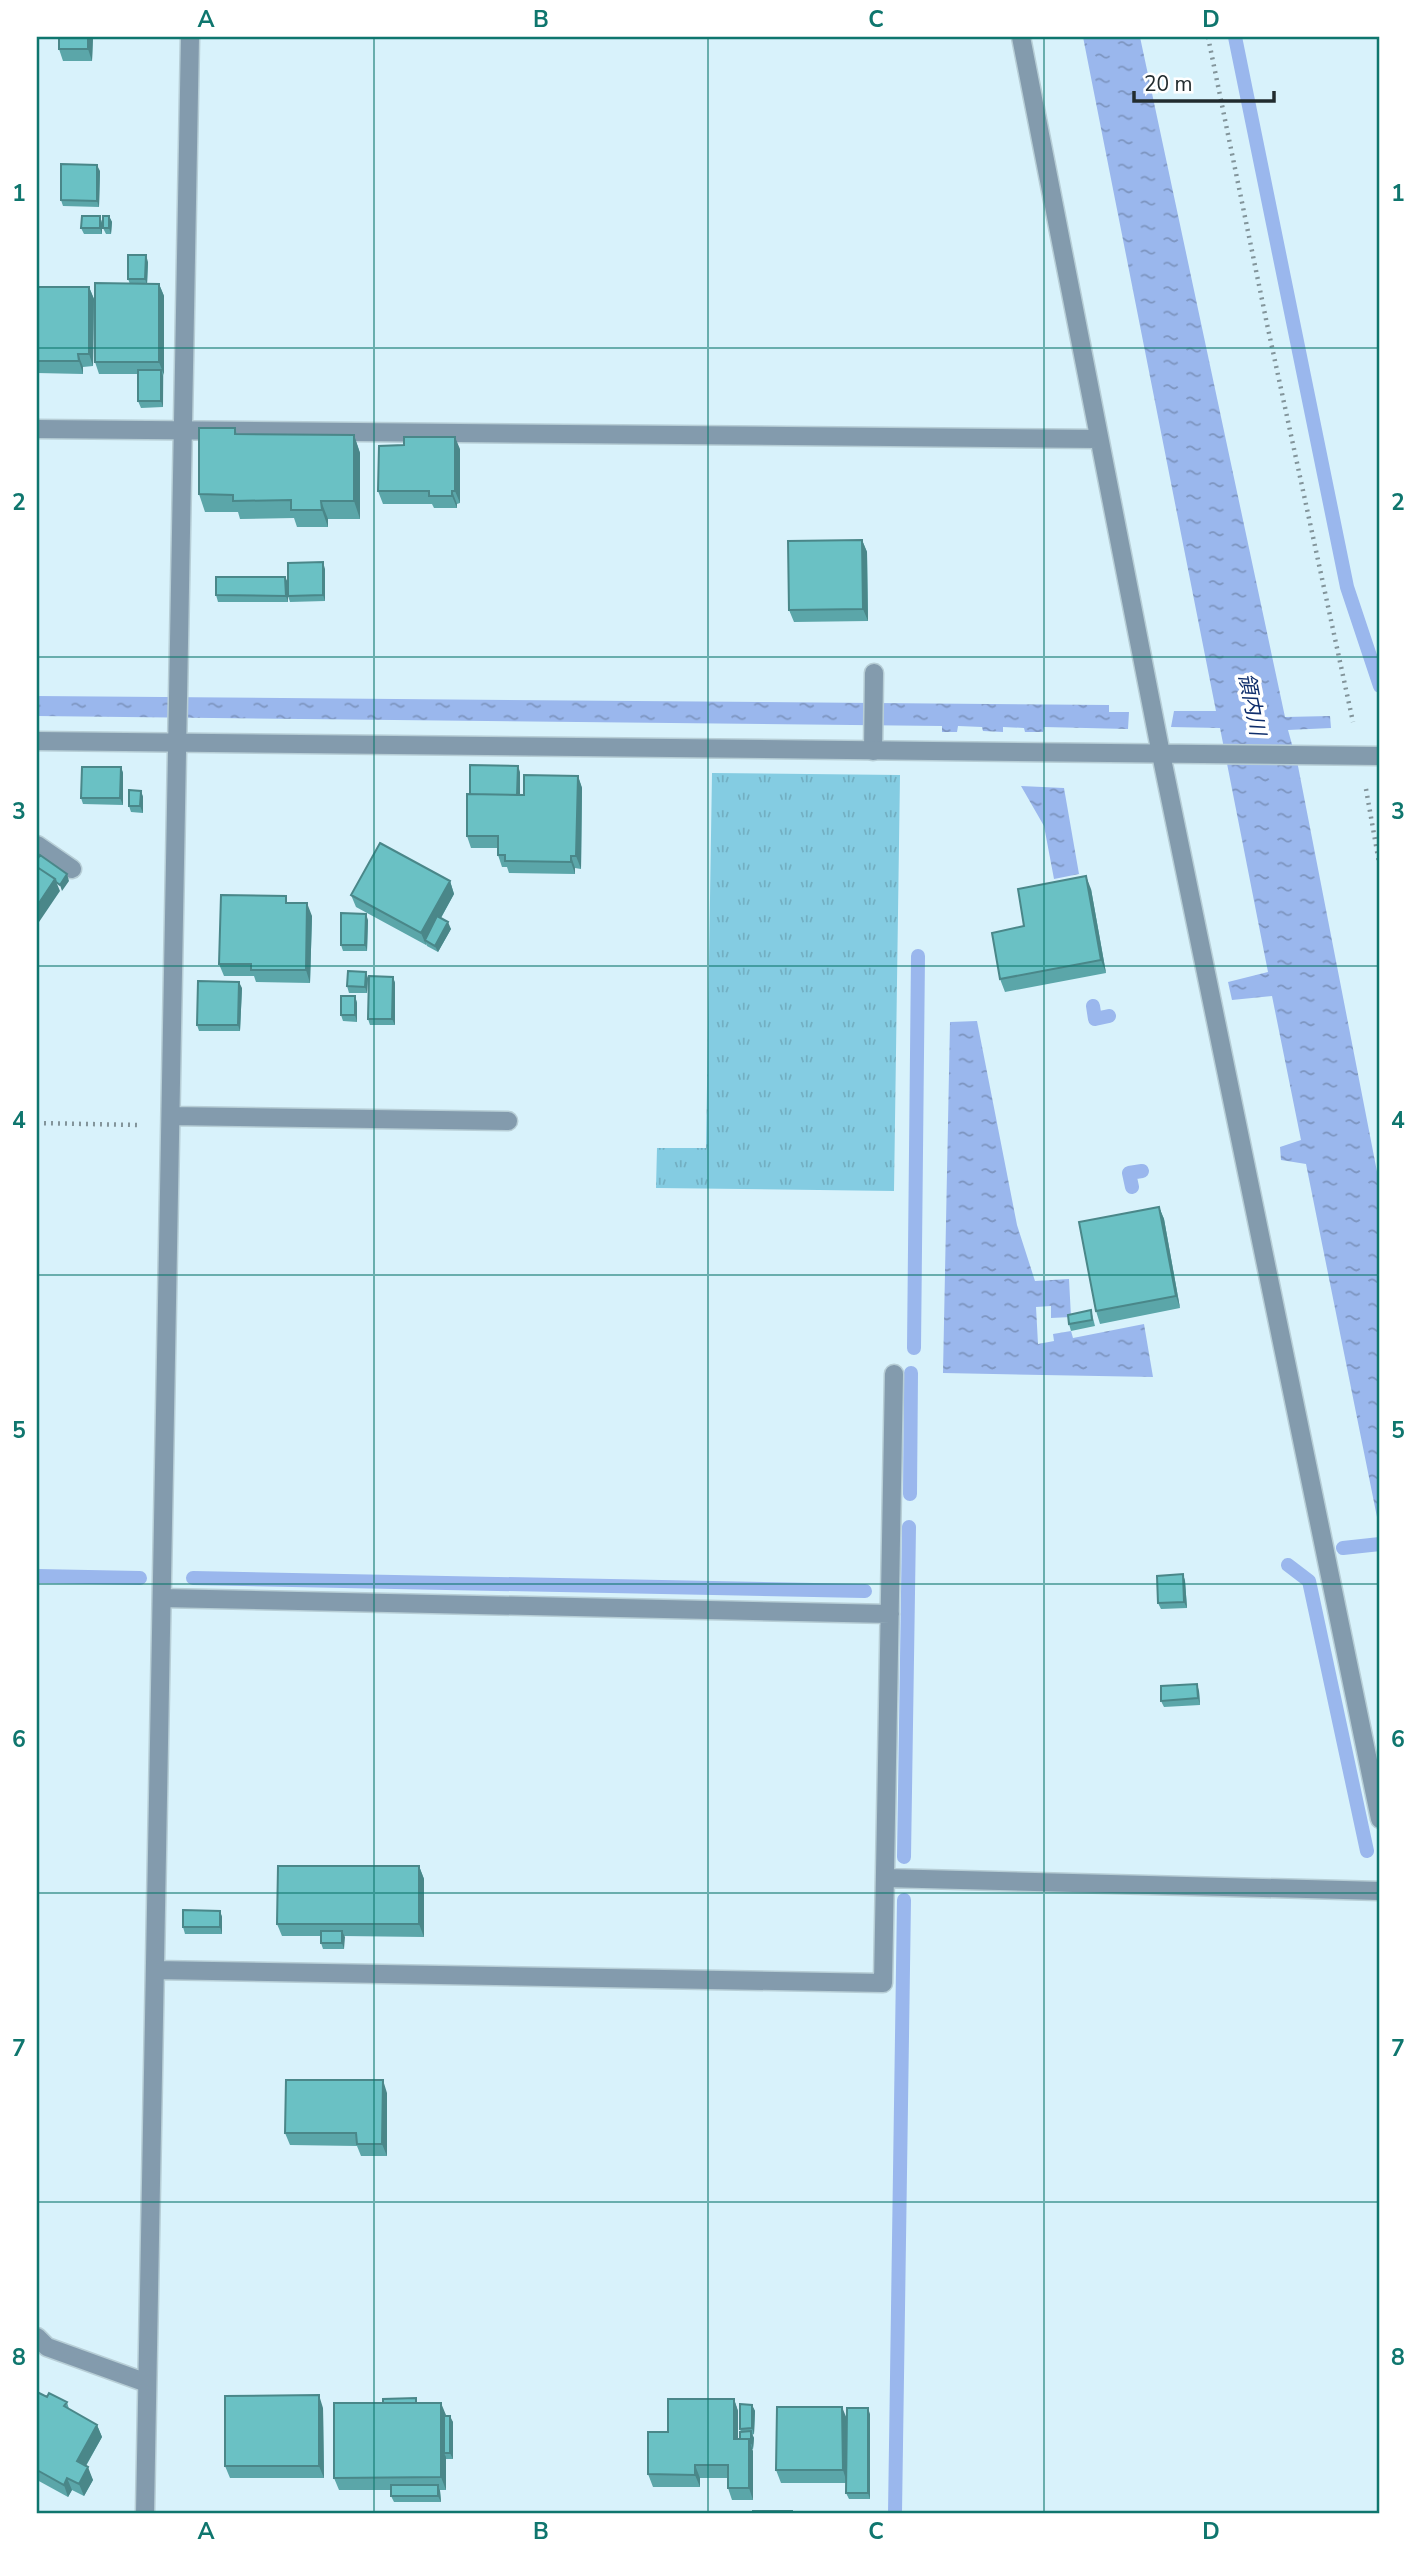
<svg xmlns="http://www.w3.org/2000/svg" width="1417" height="2550" viewBox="0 0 1417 2550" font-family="'Nunito Sans','Noto Sans JP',sans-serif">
<defs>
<pattern id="grass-tufts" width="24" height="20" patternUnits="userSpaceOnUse" patternTransform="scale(1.75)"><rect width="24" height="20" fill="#84cce2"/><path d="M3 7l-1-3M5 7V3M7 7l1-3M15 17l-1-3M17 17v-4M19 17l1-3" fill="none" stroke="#72afc2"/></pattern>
<pattern id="water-ripples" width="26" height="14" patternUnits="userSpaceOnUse" patternTransform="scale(1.75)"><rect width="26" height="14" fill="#9ab7ed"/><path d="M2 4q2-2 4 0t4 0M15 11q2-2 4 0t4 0" fill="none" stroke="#7d95c0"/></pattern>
</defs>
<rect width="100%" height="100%" fill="#d8f2fb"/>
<path fill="url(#grass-tufts)" d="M712,773L900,775L894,1191L656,1188L657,1148H706Z"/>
<path fill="url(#water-ripples)" d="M1083,37H1140L1285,717L1330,716L1331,728L1288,730L1298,766L1380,1187V1532L1306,1164L1281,1160L1280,1147L1301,1140L1272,996L1232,1000L1228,982L1268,972L1220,728L1171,727L1174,711H1216Z
M37,696L1109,705V712H1129L1128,729L1044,727L1043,732H1025L1024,728L1003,727V732L983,731L982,727L958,726L957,732H942V726L37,716Z
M1021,786L1064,788L1079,874L1054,879L1044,826Z
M977,1021L1017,1225L1035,1281L1069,1279L1071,1317L1051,1318V1306L1036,1307L1038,1344L1054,1341L1053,1334L1071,1331L1073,1338L1144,1324L1153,1377L943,1373L950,1022Z"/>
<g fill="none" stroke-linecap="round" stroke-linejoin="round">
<path stroke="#9ab7ed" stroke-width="14" d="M1235,37L1347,587L1380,686
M1093,1006L1095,1019L1109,1016
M1132,1187L1129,1173L1142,1171
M914,1348L918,956
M910,1494L911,1373
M1343,1548L1380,1544
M1288,1565L1309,1581L1367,1851
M37,1576L140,1578
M193,1578L865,1591
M904,1857L909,1527
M895,2513L904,1900"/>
<g stroke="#b7ced6" stroke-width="21">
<path id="lane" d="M873,751L874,673
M37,845L72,869"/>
</g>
<g stroke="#b7ced6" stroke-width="21">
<path id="street" d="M1021,37L1161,754L1380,1819
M37,429L1099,439
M37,741L1380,756
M171,1116L508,1121
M162,1598L890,1614
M885,1878L1380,1891
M155,1970L883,1983L894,1374
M37,2337L47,2347L147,2383
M145,2513L190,37"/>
</g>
<path stroke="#82949a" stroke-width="4.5" stroke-dasharray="2 5" stroke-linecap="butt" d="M1208,37L1267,324L1353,722
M1366,789L1380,868
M37,1123L137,1125"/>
<use href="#lane" stroke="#839bad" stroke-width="18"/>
<use href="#street" stroke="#839bad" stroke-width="18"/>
</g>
<path fill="#5ba6a9" d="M93,37L92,61H63L59,49Z
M100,171L99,207L63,206L61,200Z
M100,216L102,223V234H84L81,228Z
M109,216L112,222L111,234H106L103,228Z
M148,262L147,284H159L164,296L163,407L141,408L138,401V374H99L95,362L130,284L128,279Z
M37,287H89L94,299L93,366L83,367V374L37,373Z
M235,428L237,434L354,435L360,453V519H328V527H297L294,518L240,519L238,512H205L199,494Z
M460,449V503L457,504V508H434L432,504H383L378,491Z
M862,540L867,552L868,621L794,622L789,610Z
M325,569V601L290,602L288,596Z
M285,577L288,583V602H218L216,595Z
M121,767L123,773V805L83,804L81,798Z
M520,772V795H524L578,776L582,788L581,869L575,868V874L509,873L507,867H502L498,855V848H471L467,836L470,794Z
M141,791L143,797V813L131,812L129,806Z
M450,881L454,894L441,918L451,929L438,952L427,946L426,944V945L356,907L351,895Z
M1091,889L1106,973L1005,992L1000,979L1024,926Z
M289,903L312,916L310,983L256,982L254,976H224L219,964Z
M368,920L367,951H343L341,945Z
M393,977L395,983V1025H370L368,1019Z
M368,978L367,993H349L347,986Z
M242,988L240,1031H199L197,1025Z
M355,996L357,1003V1022L343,1021L341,1015Z
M1159,1207L1164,1219L1180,1308L1100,1324L1096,1311Z
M1091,1310L1095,1326L1071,1331L1069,1324Z
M1183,1574L1185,1581L1187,1608L1161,1609L1158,1603Z
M1199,1691L1200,1705L1164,1707L1161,1701Z
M419,1866L424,1879V1937L344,1936V1949H323L321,1943V1936H282L277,1924Z
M220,1911L222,1917V1934H185L183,1927Z
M387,2093V2156H361L357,2146L290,2145L285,2133Z
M37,2392L47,2397L67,2402L69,2409L97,2425L102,2437L86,2466L93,2480L84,2496L72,2490L68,2497L37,2480Z
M734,2399L738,2411V2439H740L741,2432L740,2429L752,2405L755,2411L754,2434L752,2435L754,2438L753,2449H752L753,2500H732L728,2488V2478H700V2487H653L648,2474L668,2432Z
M417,2403L446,2416L453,2422V2459H446V2457V2490H440L441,2502H394L391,2496V2490H339L334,2478Z
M323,2408L324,2478H230L225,2466Z
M870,2414V2499H849L846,2493V2483H781L776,2470L847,2419Z"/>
<path fill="#4a8789" d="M88,37H93L92,61L88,49Z
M97,165L100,171L99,207L97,201Z
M100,216L102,223V234L100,228Z
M109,216L112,222L111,234L109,228Z
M146,255L148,262L147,285L145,279Z
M159,284L164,296V375L159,362Z
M89,287L94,299L93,366L89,354Z
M78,354L83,367V374L79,361Z
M161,370L163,376V407L161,401Z
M354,435L360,453V519L354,501Z
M455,437L460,449V503L455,491Z
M452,491L457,504V508L452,496Z
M321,501L328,519V527L322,510Z
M862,540L867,552L868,621L863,609Z
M323,562L325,569V601L323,595Z
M285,577L288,583V602L286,596Z
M518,766L520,772V805L517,799Z
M121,767L123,773V805L120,798Z
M578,776L582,788L581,869L576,856Z
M141,791L143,797V813L140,806Z
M571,856L575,868V874L571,862Z
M67,874L69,881L62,891L60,885Z
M1086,876L1091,889L1106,973L1101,960Z
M55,879L60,891L37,925V906Z
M450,881L454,894L428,941L425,940L426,945L421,933Z
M307,903L312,916L310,983L306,970Z
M366,914L368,920L367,951L365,945Z
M448,922L451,929L438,952L435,946Z
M366,972L368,978L367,993L365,987Z
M393,977L395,983V1025L392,1019Z
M239,982L242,988L240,1031L238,1025Z
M355,996L357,1003V1022L355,1015Z
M1159,1207L1164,1219L1180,1308L1176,1296Z
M1183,1574L1185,1581L1187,1608L1184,1602Z
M1197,1684L1199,1691L1200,1705L1198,1698Z
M419,1866L424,1879V1937L419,1924Z
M220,1911L222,1917V1934L220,1927Z
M342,1931L345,1937L344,1949L342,1943Z
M383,2080L387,2093V2156L382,2144Z
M319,2395L323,2408L324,2478L319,2466Z
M734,2399L738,2411V2451L734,2439Z
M441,2403L446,2415V2453H444L446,2457V2490L441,2477Z
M752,2405L755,2411L754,2434L752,2428Z
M842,2407L847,2419V2483L843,2470Z
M868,2408L870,2414V2499L868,2493Z
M450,2416L453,2422V2459L450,2453Z
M97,2425L102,2437L81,2474L77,2461Z
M751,2431L754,2438L753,2449L751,2443Z
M749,2439L753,2451V2500L749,2488Z
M695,2465L700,2478V2487L695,2475Z
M88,2467L93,2480L84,2496L79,2484Z
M67,2478L72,2490L68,2497L64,2485Z
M438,2485L440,2491L441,2502L438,2496Z"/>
<path fill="#6ac1c4" stroke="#4a8789" stroke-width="2" d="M59,37H88V49H59Z
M61,164L97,165V201L61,200Z
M82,216H100V228H81Z
M103,216H109V228H103Z
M128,255H146L145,279H128Z
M95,283L159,284V362H95Z
M37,287H89V354H78L79,361H37Z
M138,370H161V401H138Z
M199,428H235V434L354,435V501H321L322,510H291V500L233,501V495L199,494Z
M404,437H455V491H452V496H429V491H378L379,446L404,445Z
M862,540L863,609L789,610L788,541Z
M323,562V595L288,596V563Z
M216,577H285L286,596L216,595Z
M470,765L518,766L517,795L470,794Z
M82,767H121L120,798H81Z
M524,775L578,776L576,856H571V862L505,861V855H498V836H467V794L524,795Z
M129,790L141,791L140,806H129Z
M380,843L450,881L421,933L351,895Z
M40,855L67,874L60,885L56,882L55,879L37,867V860Z
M37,867L55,879L37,906Z
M1086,876L1101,960L1000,979L992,933L1024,926L1018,889Z
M221,895L286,896V903H307L306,970H251V964H219Z
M341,913L366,914L365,945H341Z
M437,916L448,922L435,946L425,940Z
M348,971L366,972L365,987L347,986Z
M369,976L393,977L392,1019H368Z
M198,981L239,982L238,1025H197Z
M341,996H355V1015H341Z
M1159,1207L1176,1296L1096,1311L1079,1222Z
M1091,1310L1092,1320L1069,1324L1068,1315Z
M1183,1574L1184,1602L1158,1603L1157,1576Z
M1197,1684L1198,1698L1161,1701V1686Z
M278,1866H419V1924H277Z
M183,1910L220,1911V1927H183Z
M321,1931H342V1943H321Z
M286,2080H383L382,2144H357L356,2133H285Z
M37,2392L47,2397L49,2393L67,2402L64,2406L97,2425L77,2461L88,2467L79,2484L67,2478L64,2485L37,2470Z
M319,2395V2466H225V2396Z
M416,2398V2403H383V2399Z
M668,2399H734V2439H749V2488H728V2465H695V2475L648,2474V2432H668Z
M334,2403H441V2477L334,2478Z
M740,2404L752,2405V2428L740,2429Z
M777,2407H842L843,2470H776Z
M847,2408H868V2493H846Z
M444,2416H450V2453H444Z
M751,2431V2443H750L749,2439H740V2432Z
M391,2485H438V2496H391Z
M753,2511H792V2513H753Z"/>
<path fill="none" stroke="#0f766e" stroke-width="2" stroke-opacity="0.55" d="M374,37V2513M708,37V2513M1044,37V2513M37,348H1380M37,657H1380M37,966H1380M37,1275H1380M37,1584H1380M37,1893H1380M37,2202H1380"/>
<g text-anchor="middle" stroke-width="7" stroke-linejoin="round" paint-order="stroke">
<g font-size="21" font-style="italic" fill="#0f2e6c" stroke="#fff">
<text transform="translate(1252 704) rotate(79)" y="7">領内川</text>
</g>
</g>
<rect width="1417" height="2550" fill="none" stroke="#ffffff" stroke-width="77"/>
<path d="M1134 91v10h140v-10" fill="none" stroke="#222c2f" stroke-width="3.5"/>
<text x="1144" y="91" font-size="21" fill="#222c2f" stroke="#ffffff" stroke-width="5" paint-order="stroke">20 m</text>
<rect x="38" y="38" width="1340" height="2474" fill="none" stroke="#0f766e" stroke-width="2.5"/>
<g font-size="23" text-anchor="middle" font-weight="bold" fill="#0f766e">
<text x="206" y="27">A</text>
<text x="541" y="27">B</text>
<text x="876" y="27">C</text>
<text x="1211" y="27">D</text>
<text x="19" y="201">1</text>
<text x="1398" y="201">1</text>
<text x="19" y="510">2</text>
<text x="1398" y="510">2</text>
<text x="19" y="819">3</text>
<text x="1398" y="819">3</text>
<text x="19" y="1128">4</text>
<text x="1398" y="1128">4</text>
<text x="19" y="1438">5</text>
<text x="1398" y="1438">5</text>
<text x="19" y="1747">6</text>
<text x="1398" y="1747">6</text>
<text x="19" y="2056">7</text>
<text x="1398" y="2056">7</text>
<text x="19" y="2365">8</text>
<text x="1398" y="2365">8</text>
<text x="206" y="2539">A</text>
<text x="541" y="2539">B</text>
<text x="876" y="2539">C</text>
<text x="1211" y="2539">D</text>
</g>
</svg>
